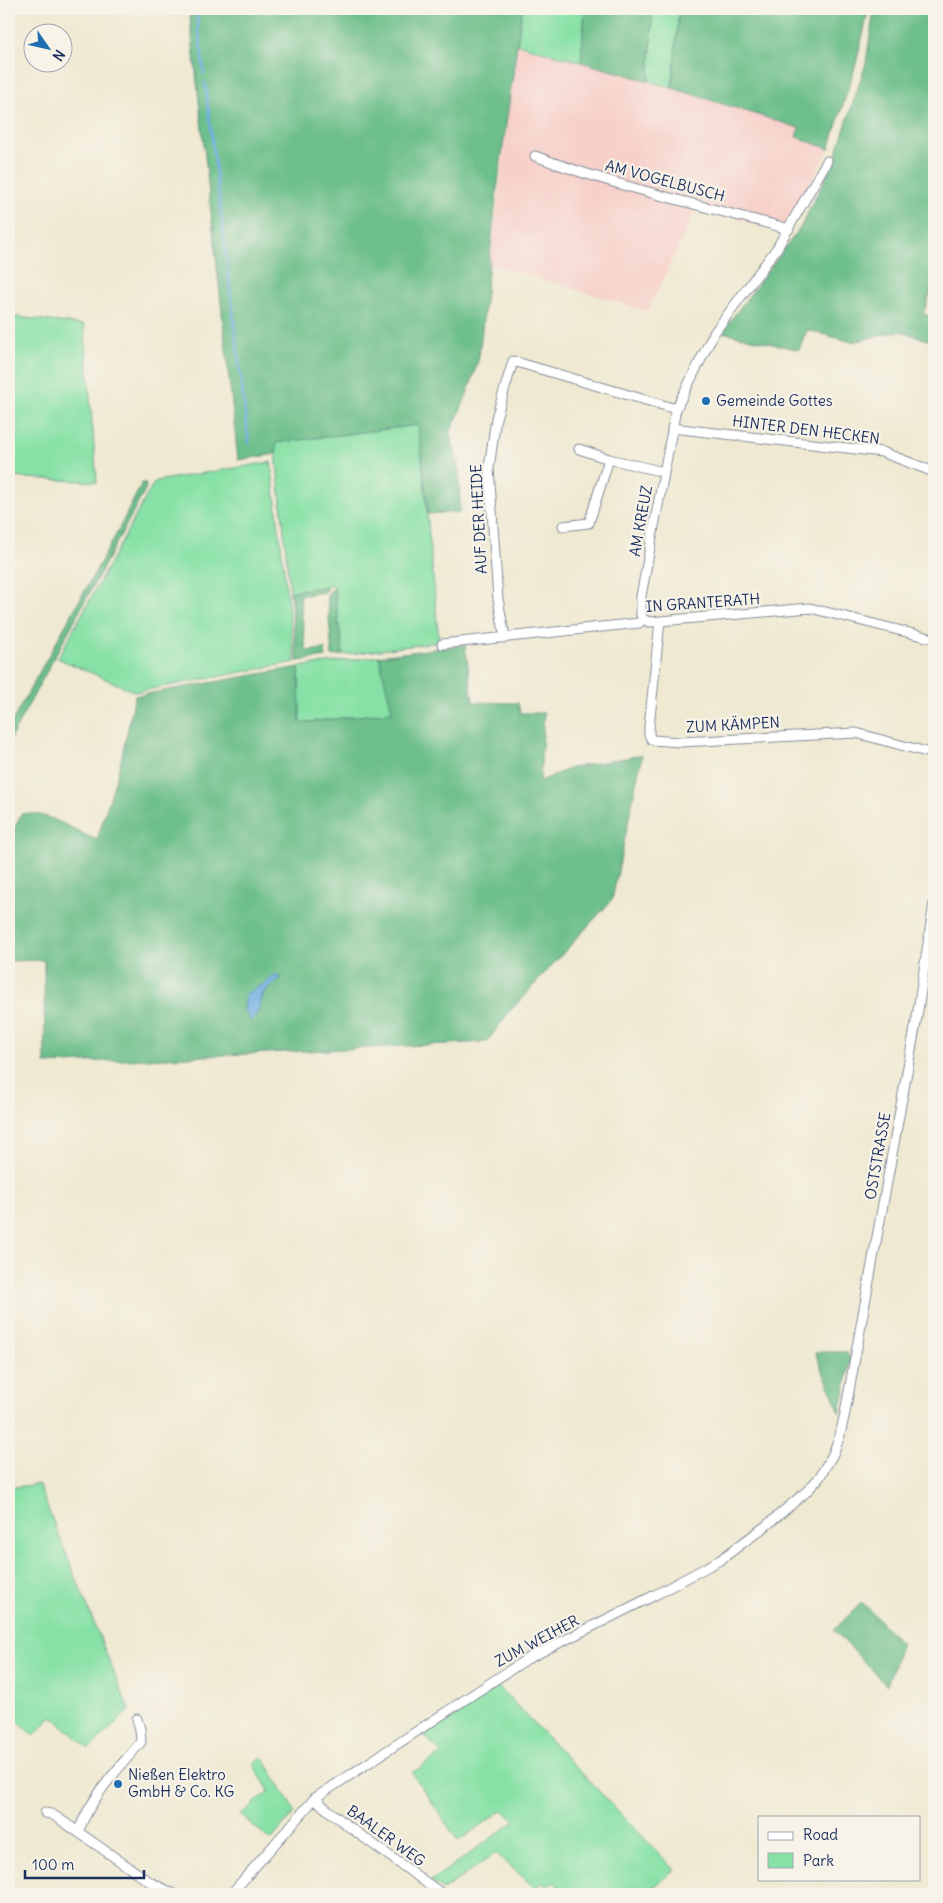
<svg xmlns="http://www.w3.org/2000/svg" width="943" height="1903" viewBox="0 0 943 1903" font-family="Delius,sans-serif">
<rect width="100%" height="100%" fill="#f7f3e8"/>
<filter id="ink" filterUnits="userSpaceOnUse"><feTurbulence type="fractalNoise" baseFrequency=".02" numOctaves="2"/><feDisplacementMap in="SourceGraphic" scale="10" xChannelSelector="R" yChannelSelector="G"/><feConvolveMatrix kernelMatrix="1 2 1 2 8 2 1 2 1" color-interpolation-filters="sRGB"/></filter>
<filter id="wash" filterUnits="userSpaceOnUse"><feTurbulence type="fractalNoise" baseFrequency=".0096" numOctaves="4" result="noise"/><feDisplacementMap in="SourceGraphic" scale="20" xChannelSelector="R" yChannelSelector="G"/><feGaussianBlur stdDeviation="1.12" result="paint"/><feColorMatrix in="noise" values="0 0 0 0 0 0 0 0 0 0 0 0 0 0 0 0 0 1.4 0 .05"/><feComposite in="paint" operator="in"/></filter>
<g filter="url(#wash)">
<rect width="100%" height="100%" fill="#efe9d1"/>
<path fill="#f7d0ca" d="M517,44L672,88L799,128L797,137L829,149L789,222L783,230L697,207L648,311L490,264Z"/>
<path fill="#87e1a6" stroke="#518882" d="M522,9H585L581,62L517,44Z
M653,9H679L672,88L649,81Z
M9,316L84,325L97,482L9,477Z
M419,425L439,642L343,655L334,585L290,592L275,443Z
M271,462L295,662L136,692L59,659V656L152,486L156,481Z
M379,656L393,712L300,723L299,667Z
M38,1484L129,1710L89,1749L52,1716L34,1736L9,1713V1488Z
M495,1683L675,1870L645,1894H560L563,1892L555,1882L547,1886L542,1883L535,1888L496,1853L443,1890L431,1881L515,1821L503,1810L458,1841L412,1773L442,1753L419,1731Z
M263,1757L295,1812L271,1840L240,1815L269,1791L253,1764Z"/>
<path fill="#6dbf8b" stroke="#447774" d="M189,9H522L497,190L479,357C472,383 462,409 450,432L459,470L460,512L428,514L418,425L276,443V454L238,460Z
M585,9H653L649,81L581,62Z
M679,9H869L856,64L829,149L796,137L799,128L672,88Z
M874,9H934V282L923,314L934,317V342L900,331L852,342L807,330L799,350L722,332L800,228L834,161L866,63Z
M142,483H145L146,487L144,492L9,741V727L118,531Z
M327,586L325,592L300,596L306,651L325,649L326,657L297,661L290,592Z
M334,588L343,655L332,656L327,594Z
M465,645L473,702L518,703L520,713H544L540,781L571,768L642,755L612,900L509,1012L487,1042L45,1064L44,960L9,961V841L21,814C44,809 76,832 97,840L120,765L135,696L299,667L300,723L392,712L379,656Z
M815,1352H846L851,1360L840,1413Z
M862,1602L901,1643L887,1686L834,1630Z"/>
<path fill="#70aee3" stroke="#466ea0" d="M275,975L281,978L264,992L257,1014L250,1021L244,1009L246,994L267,982Z"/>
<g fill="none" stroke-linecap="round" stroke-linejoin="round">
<path stroke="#70aee3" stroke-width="2.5" d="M196,9L204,74
M205,82L249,444"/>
</g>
</g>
<g filter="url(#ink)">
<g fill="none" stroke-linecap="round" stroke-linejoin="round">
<g stroke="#858c98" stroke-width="11">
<path id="minor" d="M535,156C617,187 704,206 789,229
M672,428L882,452L934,472
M579,449L609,459L664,472
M563,526L589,523L609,459
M643,619L641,615V596L676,409L714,333L777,248L827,161
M643,619L649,622L810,608L934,639
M660,621L649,727V735L652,740L680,742L856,733L934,754
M505,638L498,599L489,468L496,418L513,361L676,409
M442,644L639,623L643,619
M315,1798L324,1807L348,1826L442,1894
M45,1813L51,1814L58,1818L150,1882L174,1894
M78,1832C92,1796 116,1771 141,1742L140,1729L137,1719
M231,1894L315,1798L527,1659L655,1595L720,1560L767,1525L806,1492L819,1478L833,1454L840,1435L845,1413L917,1017L934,903"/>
</g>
<use href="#minor" stroke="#fff" stroke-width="9"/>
</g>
</g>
<g fill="#1f6fb2" stroke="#f7f3e8" stroke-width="2">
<circle cx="706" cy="401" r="5"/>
<circle cx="118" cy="1784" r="5"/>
</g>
<g text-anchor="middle" stroke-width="4.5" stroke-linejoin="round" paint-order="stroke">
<g font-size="15" fill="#1b2f5e" stroke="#f7f3e8">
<text transform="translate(665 181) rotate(15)" y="5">AM VOGELBUSCH</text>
<text transform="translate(806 430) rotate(7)" y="5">HINTER DEN HECKEN</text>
<text transform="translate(479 519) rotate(-93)" y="5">AUF DER HEIDE</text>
<text transform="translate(641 521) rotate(-80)" y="5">AM KREUZ</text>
<text transform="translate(703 603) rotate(-4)" y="5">IN GRANTERATH</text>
<text transform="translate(733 725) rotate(-3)" y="5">ZUM KÄMPEN</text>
<text transform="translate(878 1156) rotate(-80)" y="5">OSTSTRASSE</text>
<text transform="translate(537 1641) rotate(-28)" y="5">ZUM WEIHER</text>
<text transform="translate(386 1836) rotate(36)" y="5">BAALER WEG</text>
</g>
<g font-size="15" fill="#1b2f5e" stroke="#f7f3e8" text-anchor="start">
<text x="716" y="406">Gemeinde Gottes</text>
<text x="128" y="1780">Nießen Elektro<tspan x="128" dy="17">GmbH &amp; Co. KG</tspan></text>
</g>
</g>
<rect width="943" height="1903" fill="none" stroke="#f7f3e8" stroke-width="30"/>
<rect x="758" y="1816" width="162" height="65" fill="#f7f3e8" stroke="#9fa5b1"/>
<rect x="768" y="1832" width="25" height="8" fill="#ffffff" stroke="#9fa5b1"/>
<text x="803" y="1840" font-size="15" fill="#1b2f5e">Road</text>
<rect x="768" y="1853" width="25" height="15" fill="#87e1a6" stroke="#9fa5b1"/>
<text x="803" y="1866" font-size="15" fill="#1b2f5e">Park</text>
<g transform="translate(48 48) rotate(124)"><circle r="24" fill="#f7f3e8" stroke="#9fa5b1"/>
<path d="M0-4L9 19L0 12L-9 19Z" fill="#1f6fb2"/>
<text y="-8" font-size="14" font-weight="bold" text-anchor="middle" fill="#1b2f5e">N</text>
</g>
<path d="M25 1870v8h119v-8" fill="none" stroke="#1b2f5e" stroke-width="2.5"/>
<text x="32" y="1870" font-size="15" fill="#1b2f5e" stroke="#f7f3e8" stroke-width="4" paint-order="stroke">100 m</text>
</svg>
